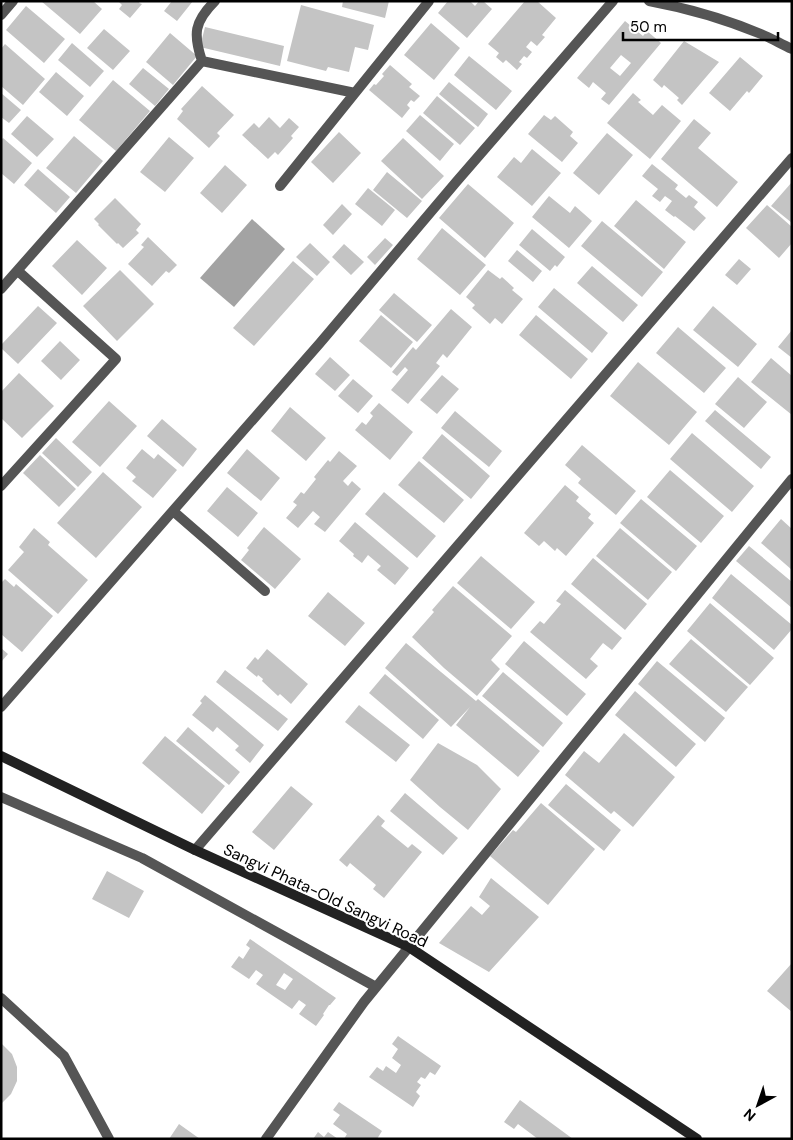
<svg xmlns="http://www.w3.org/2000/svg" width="793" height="1140" viewBox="0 0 793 1140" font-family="'DM Sans',sans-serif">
<rect width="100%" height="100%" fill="#fff"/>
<path fill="#a3a3a3" d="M252,219L285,249L234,307L200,278Z"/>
<path fill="#c4c4c4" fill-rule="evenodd" d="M41,1H93L102,9L80,34Z
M118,1H140L139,3L142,4L130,18L119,9L122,5Z
M172,1H193L177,21L164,11Z
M343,1H389L385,18L342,7Z
M448,1H470L475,6L479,1H483L492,9L467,38L438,13Z
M525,1H537L556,18L542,35L545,37L537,46L531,41L526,47L532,52L527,58L524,56L519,62L522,64L517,70L506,60L503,63L496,57L499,53L488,44Z
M301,5L374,25L368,50L355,47L349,72L328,67L326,71L287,61Z
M26,6L65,39L44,63L6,30Z
M625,21L643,36L647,31L661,43L609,105L601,99L606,93L593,82L589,88L577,78ZM621,55L631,63L620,76L610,68Z
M431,23L460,48L434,80L404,55Z
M205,27L284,46L280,66L200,47Z
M104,29L130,51L113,70L87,48Z
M170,33L197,56L173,85L146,62Z
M684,41L719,62L682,105L677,100L679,98L664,85L662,88L653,80Z
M72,43L104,71L90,87L58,60Z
M5,44L45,79L23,105L1,86V49Z
M469,56L512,91L496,110L454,75Z
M740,57L763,76L749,93L747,91L730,111L709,93Z
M390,65L412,84L409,87L420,96L414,102L411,100L407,105L410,108L402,118L369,90L374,84L376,85L384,76L382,74Z
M143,68L169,89L155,106L129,84Z
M56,72L84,96L67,116L39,92Z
M113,80L150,111L116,151L79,120Z
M449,82L488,114L478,127L439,94Z
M202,86L234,115L217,133L220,136L209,148L177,119L183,111L181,109Z
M1,93L21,110L9,123L1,117Z
M633,93L641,100L638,102L653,115L662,105L681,121L650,159L607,123Z
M437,96L475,128L460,145L423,113Z
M420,115L454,144L440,161L406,131Z
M544,115L551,120L555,116L573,132L570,136L578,143L562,162L528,134Z
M27,116L54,139L37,157L11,134Z
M269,117L280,128L289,118L299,127L291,136L293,138L278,155L275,152L268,159L242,135L254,123L259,128Z
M694,119L711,133L698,148L738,182L717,207L661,159Z
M339,132L361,153L333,183L311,162Z
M607,133L633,155L599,195L573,173Z
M74,136L103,161L76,193L46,168Z
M169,137L194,158L165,192L140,172Z
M3,138L32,163L14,184L1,173V140Z
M403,138L444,176L422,199L381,161Z
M532,149L561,173L532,206L497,177L514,157L521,163Z
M652,164L678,185L675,189L686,198L689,195L698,202L694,207L706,218L694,231L675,216L674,217L665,210L672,201L665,196L660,202L652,196L658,189L642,176Z
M225,165L247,185L222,213L200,193Z
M38,169L70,197L56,213L24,185Z
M387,172L422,201L407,218L373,190Z
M792,182V223L771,206Z
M468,184L514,223L485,258L439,218Z
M368,188L395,210L382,226L355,204Z
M549,196L570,213L575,206L592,221L569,248L532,217Z
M115,198L141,224L136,230L139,233L123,248L118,243L117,244L98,225L99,224L94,219Z
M636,200L686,242L664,269L614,226Z
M342,204L352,214L333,235L323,225Z
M767,205L792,227V243L779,258L746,228Z
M602,221L663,272L642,297L581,246Z
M442,228L486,265L460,295L417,259Z
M532,229L565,257L557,267L555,265L550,271L519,245Z
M148,237L177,265L169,273L166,271L152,286L128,264L144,247L141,245Z
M385,238L393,245L375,265L367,257Z
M77,240L107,268L82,295L52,266Z
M310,243L330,262L317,276L296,257Z
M344,244L364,262L351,275L332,257Z
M517,250L542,271L533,282L508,261Z
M739,259L751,269L737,285L725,275Z
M293,261L314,279L254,346L233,328Z
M592,266L638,305L623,322L577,283Z
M120,270L154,304L117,341L83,306Z
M488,270L500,279L502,277L514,288L512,290L523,299L502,324L495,318L490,324L472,308L475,305L466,297Z
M554,288L608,333L592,353L538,307Z
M394,293L432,325L417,342L379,310Z
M38,306L57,323L18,364L1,348V345Z
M713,306L757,344L738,367L693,330Z
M451,309L472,327L447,358L443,354L436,363L440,366L408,404L391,390L408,370L405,367L397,376L392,372L413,347L416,350Z
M381,315L413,342L391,368L359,341Z
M536,315L588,359L571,379L519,335Z
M678,327L726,368L704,393L656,353Z
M792,330V358L778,347Z
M60,341L80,360L61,380L41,361Z
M330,357L350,375L335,391L315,374Z
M771,358L792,376V415L751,382Z
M638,362L697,412L669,445L610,396Z
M19,373L54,406L22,438L1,418V392Z
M442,375L459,389L437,414L420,400Z
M738,377L767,402L744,428L715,404Z
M353,379L373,396L358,413L338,396Z
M109,401L137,426L100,467L72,442Z
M379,403L413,432L390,460L355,430L362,422L366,425L373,416L370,413Z
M290,407L326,438L306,461L271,431Z
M715,410L771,457L761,469L705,421Z
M455,411L502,451L489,467L441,428Z
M162,419L197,449L183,467L147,436Z
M692,433L754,486L732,512L670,459Z
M442,434L490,476L471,499L422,458Z
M56,438L92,472L78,487L42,453Z
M582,445L636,491L616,515L578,483L581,479L565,465Z
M142,449L154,459L158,454L177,470L153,498L132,481L136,477L126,468Z
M247,449L280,478L261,501L227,473Z
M339,451L357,466L343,481L348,486L352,481L361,489L325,532L314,524L320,517L313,511L298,528L286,518L297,505L293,502L301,492L304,494L316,479L314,477L328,460L330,462Z
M40,455L76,489L59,507L23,473Z
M419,461L464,500L444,523L398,485Z
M670,470L724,516L701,543L647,497Z
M103,472L142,507L96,558L57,523Z
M565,485L579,497L576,501L591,514L588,518L594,523L566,556L557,548L555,551L544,541L539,546L524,533Z
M227,487L258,513L238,537L207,511Z
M384,492L436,536L417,558L365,514Z
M641,499L697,546L676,571L620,523Z
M781,519L792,529V570L761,543Z
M355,522L409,568L395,585L377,570L381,566L368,555L362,563L353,556L354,554L339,541Z
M264,527L301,559L275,589L241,560L249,550L247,548Z
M34,528L50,542L48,545L88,580L58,614L8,570L24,552L19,547Z
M620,528L672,572L648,600L596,556Z
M749,546L792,582V608L736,561Z
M481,556L535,602L511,629L457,583Z
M593,558L647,604L625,630L571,584Z
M731,574L792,625V629L774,650L712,598Z
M5,579L14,587L16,584L53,616L22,652L1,634V583Z
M453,586L512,636L491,660L500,669L477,696L444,668L412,637L434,612L432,610Z
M565,590L622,638L612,650L603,643L590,659L598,666L586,679L530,632L540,621L544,624L561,604L556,601Z
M328,592L365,623L345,646L308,616Z
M710,603L774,658L750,685L687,631Z
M691,639L748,687L726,712L669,664Z
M524,641L586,694L567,716L505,664Z
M406,643L476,701L478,699L540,751L518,777L456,725L470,707L451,727L385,668Z
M1,648L8,654L1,662Z
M267,649L308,684L291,704L280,694L278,696L262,681L263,679L258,675L257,677L246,668L255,657L258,660Z
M657,661L725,718L705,742L638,684Z
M225,670L288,719L278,731L216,682Z
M503,672L563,723L543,747L482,696Z
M385,674L439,720L423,739L369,693Z
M635,691L696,744L676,767L615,715Z
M205,695L264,745L250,763L235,750L239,746L217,727L213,732L192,715L202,703L200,701Z
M359,705L410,745L396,762L345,722Z
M188,727L240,772L229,785L176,741Z
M624,733L675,777L633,827L614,811L611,814L565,775L584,751L599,763Z
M165,736L225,786L202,814L142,763Z
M438,743L477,765L501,789L468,830L440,807L410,780Z
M566,784L621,830L604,851L548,805Z
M291,786L313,804L274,850L252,832Z
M405,793L458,838L443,855L390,811Z
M541,803L595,849L548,905L490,856L513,830L516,832Z
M378,815L385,821L381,826L408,848L412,844L422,852L384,898L373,889L376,885L350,863L347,867L339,860Z
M107,871L144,891L129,918L92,899Z
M491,878L539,917L489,972L439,943L471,906L482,915L490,906L479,897Z
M250,939L336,998L330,1005H329L323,1014L324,1015L316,1026L299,1014L306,1005L299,1000L292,1009L256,984L263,975L256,970L249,979L231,967L239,956L243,959L250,948L246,945ZM284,973L293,979L285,990L276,985Z
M792,963V1012L767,991Z
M398,1036L441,1066L435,1075L430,1072L425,1079L421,1077L417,1082L421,1085L416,1092L420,1096L413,1107L369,1077L377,1067L383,1071L386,1066L396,1073L401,1065L392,1058L398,1049L392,1044Z
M1,1043L12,1054L17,1067V1081L11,1094L1,1104Z
M520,1100L573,1139H538L518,1124L514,1129L504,1122Z
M339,1102L382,1131L377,1139L371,1138V1139H344L347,1134L333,1124L340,1115L333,1110Z
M179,1124L200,1139H169Z
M318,1132L324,1137L328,1132L338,1139H313Z"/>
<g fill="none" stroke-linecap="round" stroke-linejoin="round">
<path stroke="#555" stroke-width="10" d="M1,998L64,1056L109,1139"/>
<path stroke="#555" stroke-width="10" d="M1,15L13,1
M202,61L355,93
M202,61C193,34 194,22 215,1
M280,186L429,1
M1,289L202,61
M1,486L116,359L18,271
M173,511L265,591
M1,707L320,343L457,181L613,1
M1,797L142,858L376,987
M195,850L792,158
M266,1139L364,1002L409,947"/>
<path stroke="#555" stroke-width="10" d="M649,1C687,8 725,19 761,34C771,38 781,44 792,49
M409,947L792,479"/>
<path stroke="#222" stroke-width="10" d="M1,756L195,850L409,947L697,1139"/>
</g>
<g text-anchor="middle" stroke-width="4" stroke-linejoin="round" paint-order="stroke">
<g font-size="16" fill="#000" stroke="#fff">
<text transform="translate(326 895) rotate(25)" y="6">Sangvi Phata-Old Sangvi Road</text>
</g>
</g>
<rect width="793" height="1140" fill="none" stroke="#000000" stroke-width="5"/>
<g transform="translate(758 1105) rotate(220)" stroke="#ffffff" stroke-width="4" paint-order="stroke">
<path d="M0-4L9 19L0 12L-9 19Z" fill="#000000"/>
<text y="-8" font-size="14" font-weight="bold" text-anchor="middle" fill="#000000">N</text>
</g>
<path d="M623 32v8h155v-8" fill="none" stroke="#000000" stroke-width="2.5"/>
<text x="630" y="32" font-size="15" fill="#000000" stroke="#ffffff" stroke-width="4" paint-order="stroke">50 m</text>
</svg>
